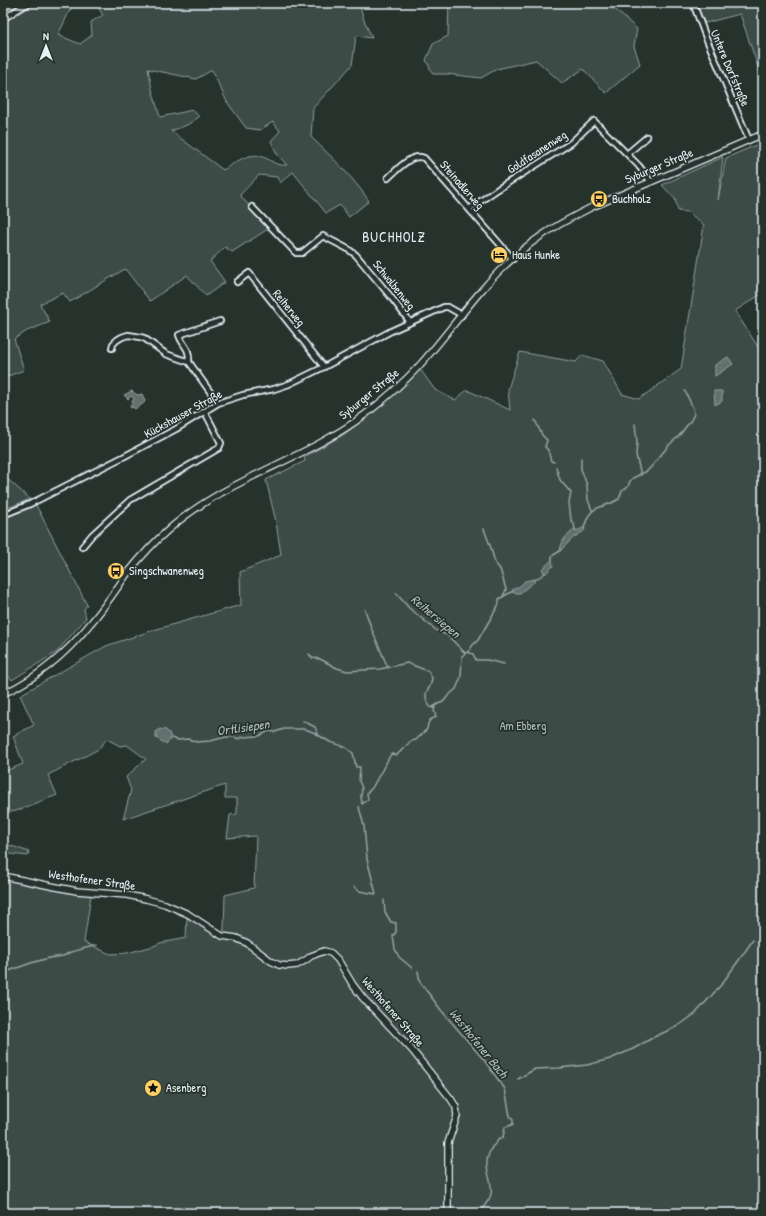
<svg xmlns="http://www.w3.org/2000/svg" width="766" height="1216" viewBox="0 0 766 1216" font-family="'Patrick Hand',sans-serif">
<rect width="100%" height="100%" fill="#26332d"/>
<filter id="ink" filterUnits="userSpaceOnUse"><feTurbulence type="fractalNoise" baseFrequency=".025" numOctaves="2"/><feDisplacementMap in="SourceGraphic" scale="8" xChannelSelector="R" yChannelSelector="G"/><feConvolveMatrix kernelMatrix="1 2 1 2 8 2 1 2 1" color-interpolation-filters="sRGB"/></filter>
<g filter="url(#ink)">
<path fill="#3e4b47" stroke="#939ea0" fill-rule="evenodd" d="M3,3H92L72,6L58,35L80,44L92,35L91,22L103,15L95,3H319L325,7L345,3H359L364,20L372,38L356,36L352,65L313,108L311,137C332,157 353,177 369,201L349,217L340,205L326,213L293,172L280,183L277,177L259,175L240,195L268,229L232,252L225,247L210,261L225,282L206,296L187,275L150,301L125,269L70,302L63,293L40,304L50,322L27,331L14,339L24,370L3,378V24L16,13L24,4L18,5L3,18ZM148,69L196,79L212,70L227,102L246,128L260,130L273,122L280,131L271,141L277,154L287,165C274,166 274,161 263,157C249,151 235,163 223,170L171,131L187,125L199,117L193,110L160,117L152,89Z
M449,3H600L616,10L637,29L634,46L640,64L606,93L583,69L562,83L536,60L497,69L481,78L446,74H433L426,60L433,44L448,36Z
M694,3H763V82L740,14L705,23Z
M763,142V293L735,311L760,350L763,348V1213H3V878L69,892L91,895L84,942L110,954L127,953L154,946L160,943L186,938L187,918L222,936L224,929L225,895L254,888L256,836L227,838L230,815L237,814V798H225V785L123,819L131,790L126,777L146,759L127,745L120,746L107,739L97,750L48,775L57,795L16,811L4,813L3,812V772L23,764L13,736L34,725L20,695L106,646L157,629L241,605L240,572L281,555L276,522L266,480L305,461L304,457L343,435L372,413L420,369L435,390L455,400L467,390L510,410L508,389L520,352L576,362L582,355L603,361L622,394L639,399L681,369L704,225L688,212L678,211L675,199L662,185L723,157L718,200L726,158Z
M3,475L30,499L3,510Z
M35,503L87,605L84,609L86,618L57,652L12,680L3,670V518Z
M3,843L29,852L28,856L3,853Z"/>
<path fill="#636f6d" stroke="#98a3a5" d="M728,357L733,364L715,376V365Z
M132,391L137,395L142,394L145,401C144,405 138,406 135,409L133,407L131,408L130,406L133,403L132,402L134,398L131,396L128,399L124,395Z
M714,391H722V401L715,405Z
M583,528H585L584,531L573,538L560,551C560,548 563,540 565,538C567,535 570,534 573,530H579Z
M552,560L553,566L545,574L542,569Z
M535,579V581L520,593H516L512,590L520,586L525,581Z
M160,729L166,730L170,734V740L166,744L156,738V732Z"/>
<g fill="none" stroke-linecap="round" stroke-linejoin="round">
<path stroke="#98a3a5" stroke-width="1.5" d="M535,420L542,435L547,440L545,447L548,450L551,461L554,462
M635,424L637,442L636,455L641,475
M581,458V469L587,485L588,500L592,510
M556,467L560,480L571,493L569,503L571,520L574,524L575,530
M584,528C591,502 600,511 619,499L622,491L628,487L630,481L633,478L647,471L652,466L669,445L679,436L691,420L694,414L693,408L685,391
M484,529L491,548L495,563L500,569L505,586L506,590L503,596
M552,560V556L560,551
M535,580L545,573
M396,593L409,608L437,631L447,635L465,653
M365,610L372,630L388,668
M467,652L473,654L476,660H487L504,664
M309,654L312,658L320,659L337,668L347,671L380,669L407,663L428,671L432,678C431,694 420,688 430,707L433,708
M303,721L315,727L319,736
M171,738L178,740L188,739L197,742L210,741L226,737H234L239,739L243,737L259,736L269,731L275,732L284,729H305L313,732L330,742L345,747L353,753L356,767H360L359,781L362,788L361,796L362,804
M362,804L368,799L367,793L372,788L391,754L397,755L411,741L416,740L427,729L428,724L430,720L436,717L434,710L435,708L433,707L438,704L443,702L448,696L456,689L461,677L462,656L470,650L472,646L478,640L499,604V599L511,592H514
M354,887L359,891L376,894L367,859L364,826L359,807
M384,900L385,912L391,922L396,923V932L393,936L395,949L399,957L412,968
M418,971L420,982L441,1010L484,1060L505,1089L510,1116L513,1120V1124L509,1126L505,1127L503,1137L498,1140C496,1144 495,1144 492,1147C490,1150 487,1158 487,1162C486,1173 493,1183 491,1194C490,1201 482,1206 481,1213
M3,973L31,963L49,958L63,956L71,952L97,945
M518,1079L535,1069L559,1068L587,1065L610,1059L633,1049L654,1037L678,1026L695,1014L721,985L739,960L753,940"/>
<g stroke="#e8f1f8" stroke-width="8">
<path id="minor" d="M693,3L705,35L749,140
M3,19L20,8L30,3
M627,154L647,137
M388,178C397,170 411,153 424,158L513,259
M252,207L296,253H302L323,236L348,249L356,255L391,297L410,322
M469,209L498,189L571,143L594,121L639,166L651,182
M237,282L249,273L324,367
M112,348L113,344L117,340L122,337L128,335L135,336L144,338L166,354L189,362L218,403
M189,362C190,346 182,346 179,335L220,321
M3,515L30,504L123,457L176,429L218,403L243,395L274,389L289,384L324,367L391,331L444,307H448L462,315
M82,547L92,535L130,500L219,448L221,443L205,412"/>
</g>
<g stroke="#e8f1f8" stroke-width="8">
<path id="tertiary" d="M3,694C37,678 67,653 90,624C104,608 115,591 127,574C139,559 152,544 167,531C225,478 305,461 367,413C385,399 403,383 419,366C441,342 460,315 481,291C498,271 519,251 541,236C557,225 574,216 592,207L763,134
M3,876L51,886L77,891L127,895L146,899L165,904L188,914L222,936L236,938L247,943L271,961L279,965L288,966L297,965L306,960L311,956L324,951L331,953L338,960L353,985L363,998L412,1050L451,1099L456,1107L457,1116L448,1143V1213"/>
</g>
<use href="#minor" stroke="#26332d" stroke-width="4.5"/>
<use href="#tertiary" stroke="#26332d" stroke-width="5.5"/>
</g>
</g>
<defs>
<g id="bus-disc" transform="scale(0.9)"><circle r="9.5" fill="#ffd166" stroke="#26332d"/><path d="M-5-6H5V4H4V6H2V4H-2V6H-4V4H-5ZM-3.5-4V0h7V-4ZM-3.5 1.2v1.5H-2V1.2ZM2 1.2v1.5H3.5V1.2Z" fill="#111"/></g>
<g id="hotel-disc" transform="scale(0.9)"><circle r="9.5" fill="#ffd166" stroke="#26332d"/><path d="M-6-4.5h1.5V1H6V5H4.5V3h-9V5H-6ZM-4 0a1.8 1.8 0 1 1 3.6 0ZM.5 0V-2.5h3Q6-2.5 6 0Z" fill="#111"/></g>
<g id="sight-disc" transform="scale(0.9)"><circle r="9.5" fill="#ffd166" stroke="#26332d"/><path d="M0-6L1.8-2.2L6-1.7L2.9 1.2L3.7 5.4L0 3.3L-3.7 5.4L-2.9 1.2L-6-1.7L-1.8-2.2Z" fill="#111"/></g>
</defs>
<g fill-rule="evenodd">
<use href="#bus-disc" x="599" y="199"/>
<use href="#hotel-disc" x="499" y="255"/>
<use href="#bus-disc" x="116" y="571"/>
<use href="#sight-disc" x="153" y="1088"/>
</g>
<g text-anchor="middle" stroke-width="3.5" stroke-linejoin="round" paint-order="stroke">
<g font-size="12" fill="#e8f1f8" stroke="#26332d">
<text transform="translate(730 68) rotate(67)" y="4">Untere Dorfstraße</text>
<text transform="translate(537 152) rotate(-33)" y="4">Goldfasanenweg</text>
<text transform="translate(659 166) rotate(-23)" y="4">Syburger Straße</text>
<text transform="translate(462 185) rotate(49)" y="4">Steinadlerweg</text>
<text transform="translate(394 285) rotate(51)" y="4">Schwalbenweg</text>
<text transform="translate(289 308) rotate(51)" y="4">Reiherweg</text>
<text transform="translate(369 394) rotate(-39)" y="4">Syburger Straße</text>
<text transform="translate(183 414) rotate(-29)" y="4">Kückshauser Straße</text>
<text transform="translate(92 880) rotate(8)" y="4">Westhofener Straße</text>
<text transform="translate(393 1012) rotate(49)" y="4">Westhofener Straße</text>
</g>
<g font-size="12" fill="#e8f1f8" stroke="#26332d" text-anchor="start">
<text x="612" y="203">Buchholz</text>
<text x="512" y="259">Haus Hunke</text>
<text x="129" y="575">Singschwanenweg</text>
<text x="166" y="1092">Asenberg</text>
</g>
<g font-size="12" fill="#b5bfc3" stroke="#26332d">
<text x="523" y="730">Am Ebberg</text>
</g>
<g font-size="13" font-style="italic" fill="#b3bdc0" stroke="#26332d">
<text transform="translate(436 616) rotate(40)" y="5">Reihersiepen</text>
<text transform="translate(243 727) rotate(-8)" y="5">Ortlisiepen</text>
<text transform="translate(479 1043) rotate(51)" y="5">Westhofener Bach</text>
</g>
<g font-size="14" letter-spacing="1" fill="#e8f1f8" stroke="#26332d">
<text x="394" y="242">BUCHHOLZ</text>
</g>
</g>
<rect width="766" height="1216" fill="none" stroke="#26332d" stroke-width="16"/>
<rect x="8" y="8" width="750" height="1200" fill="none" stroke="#e8f1f8" stroke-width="1.5" filter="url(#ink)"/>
<g transform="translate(46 46)" stroke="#26332d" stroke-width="3" paint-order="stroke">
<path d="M0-3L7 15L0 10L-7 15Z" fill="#e8f1f8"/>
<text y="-6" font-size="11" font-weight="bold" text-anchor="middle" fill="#e8f1f8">N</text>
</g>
</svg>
